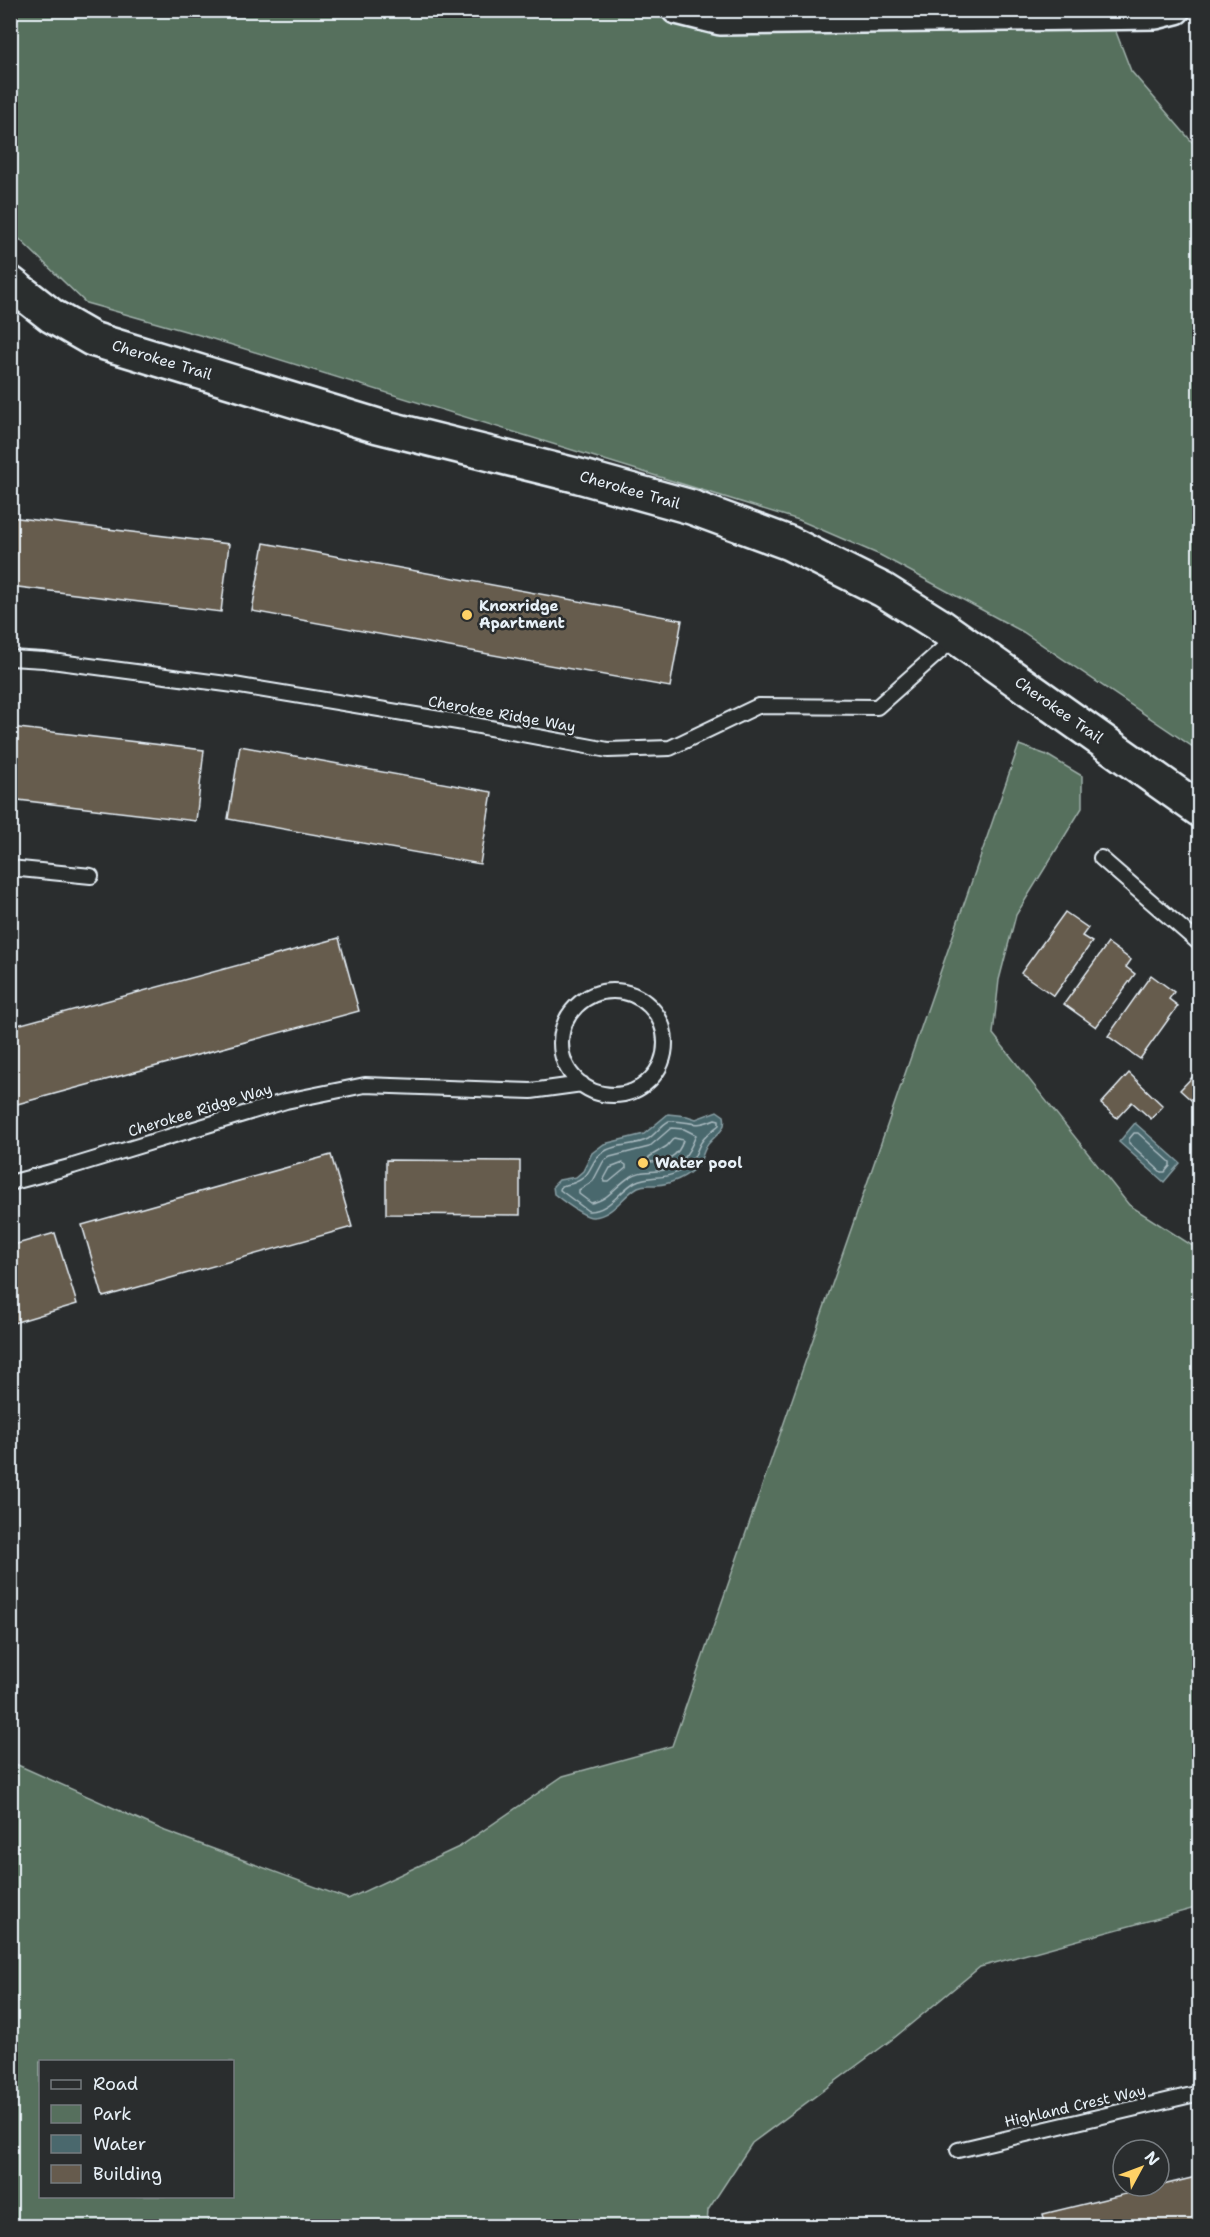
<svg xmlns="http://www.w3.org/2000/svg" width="1210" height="2237" viewBox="0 0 1210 2237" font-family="'Shantell Sans',sans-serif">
<rect width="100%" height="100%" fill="#2a2d2e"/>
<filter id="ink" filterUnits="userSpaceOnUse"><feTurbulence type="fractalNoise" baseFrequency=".0167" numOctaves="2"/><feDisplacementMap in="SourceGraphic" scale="12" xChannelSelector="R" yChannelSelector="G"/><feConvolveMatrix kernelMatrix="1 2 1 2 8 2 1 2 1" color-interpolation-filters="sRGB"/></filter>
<g filter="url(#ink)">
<path fill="#566f5d" stroke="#9fb0aa" stroke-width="1.5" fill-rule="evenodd" d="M10,11H1108L1131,71L1199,150V751L1023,632L880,555L799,520L203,336L86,303L11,231Z
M1019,745L1047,755L1082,776V808L1016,915L999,980L993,1034L1129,1205L1199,1250V1907L980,1967L894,2038L752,2143L708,2210L707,2226H11V1762L165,1831L348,1899L459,1847L563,1776L672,1746ZM40,2062H232V2196H40Z"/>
<path fill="#4a686d" stroke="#899fa5" stroke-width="1.5" d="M717,1111L724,1116C727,1129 718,1133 710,1142C703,1148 703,1159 697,1166C687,1177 671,1184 656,1185C649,1185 644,1184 638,1187C622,1196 613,1216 593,1217C584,1218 562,1200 554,1194L553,1186L559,1180L576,1177L583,1171L592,1153L604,1144L644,1134L668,1114L687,1116L696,1119Z
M1135,1123L1180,1163L1164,1182L1119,1142Z"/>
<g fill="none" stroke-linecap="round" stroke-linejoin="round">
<path stroke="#a9bac0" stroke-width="1.5" d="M715,1119L719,1120V1125C713,1130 706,1135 702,1141C696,1149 696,1159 688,1165C667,1183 653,1173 635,1182C619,1191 609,1212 588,1211L560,1190L561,1186C599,1180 584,1161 607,1150C619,1144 635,1146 648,1139C656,1134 661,1125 669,1121C691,1120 692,1129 715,1119Z
M671,1128L684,1129L696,1135C689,1154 679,1169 657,1171C647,1172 639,1171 630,1177C616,1185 608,1201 591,1203L579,1194V1190L593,1181L603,1162L610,1157L649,1147Z
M1134,1133H1138L1170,1162V1166L1165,1172H1161L1129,1143V1139Z
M674,1138L683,1140C680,1155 664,1165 648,1161L649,1157L667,1146Z
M623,1163L626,1165V1168L609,1182H605L604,1179L610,1168Z"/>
</g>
<path fill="#665b4d" stroke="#e8f1f8" stroke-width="1.5" d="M10,517L229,544L221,612L10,586Z
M264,543L682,620L670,687L252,611Z
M10,727L204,750L196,821L10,799Z
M240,746L492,792L480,864L228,819Z
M1065,912L1088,928L1082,936L1092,942L1054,996L1021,973Z
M339,938L359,1011L10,1106V1027Z
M1108,943L1131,960L1126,967L1135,974L1096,1027L1064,1004Z
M1151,975L1174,992L1169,999L1178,1006L1140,1059L1108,1036Z
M1200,1069V1108L1180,1090Z
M1129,1073L1163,1106L1151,1119L1132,1102L1117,1118L1101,1104Z
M331,1155L352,1227L103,1297L82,1225Z
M386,1160L520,1161V1215L386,1214Z
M55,1233L77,1304L10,1324V1246Z
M1200,2176V2226H1046L1043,2214Z"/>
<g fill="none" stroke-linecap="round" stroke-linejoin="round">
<g stroke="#e8f1f8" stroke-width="18">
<path id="lane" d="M10,658L44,660L234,685L458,722L608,750L670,748L758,706L877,707L956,637
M1101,858L1200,944
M10,868L91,876
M561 1043a52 52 0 1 1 104 0a52 52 0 1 1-104 0Z
M10,1183L73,1166L286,1101L365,1085L531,1091L582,1084
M958,2150L1200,2093"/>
</g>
<g stroke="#e8f1f8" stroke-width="32">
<path id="street" d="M676,10L720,21L1156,15L1176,10"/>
</g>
<g stroke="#e8f1f8" stroke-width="38">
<path id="secondary" d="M10,283L52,316L92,339L378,426L579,476L691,507L789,543L883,590L939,625L1200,810"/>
</g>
<use href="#lane" stroke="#2a2d2e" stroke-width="14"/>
<use href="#street" stroke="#2a2d2e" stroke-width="27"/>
<use href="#secondary" stroke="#2a2d2e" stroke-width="33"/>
</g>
</g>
<g fill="#ffd166" stroke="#2a2d2e" stroke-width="2">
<circle cx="467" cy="615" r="6"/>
<circle cx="643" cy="1163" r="6"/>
</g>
<g text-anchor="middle" stroke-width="5" stroke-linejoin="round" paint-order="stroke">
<g font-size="15" fill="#e8f1f8" stroke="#2a2d2e">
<text transform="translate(162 360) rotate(17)" y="5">Cherokee Trail</text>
<text transform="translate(630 490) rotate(16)" y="5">Cherokee Trail</text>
<text transform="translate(1059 710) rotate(35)" y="5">Cherokee Trail</text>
<text transform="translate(502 714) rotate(10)" y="5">Cherokee Ridge Way</text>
<text transform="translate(200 1110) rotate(-17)" y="5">Cherokee Ridge Way</text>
<text transform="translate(1075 2106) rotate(-13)" y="5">Highland Crest Way</text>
</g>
<g font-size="15" font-weight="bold" fill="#e8f1f8" stroke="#2a2d2e" text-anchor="start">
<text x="479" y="611">Knoxridge<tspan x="479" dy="17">Apartment</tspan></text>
<text x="655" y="1168">Water pool</text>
</g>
</g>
<rect width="1210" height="2237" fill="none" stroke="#2a2d2e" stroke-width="36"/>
<rect x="18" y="18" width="1174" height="2201" fill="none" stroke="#e8f1f8" stroke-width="2" filter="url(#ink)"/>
<rect x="39" y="2060" width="195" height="138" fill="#2a2d2e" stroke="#767b7f" stroke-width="1.5"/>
<rect x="51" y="2080" width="30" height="9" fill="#2a2d2e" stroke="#767b7f" stroke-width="1.5"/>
<text x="93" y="2090" font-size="18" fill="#e8f1f8">Road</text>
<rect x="51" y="2105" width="30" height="18" fill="#566f5d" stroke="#767b7f" stroke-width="1.5"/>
<text x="93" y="2120" font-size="18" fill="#e8f1f8">Park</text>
<rect x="51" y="2135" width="30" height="18" fill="#4a686d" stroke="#767b7f" stroke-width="1.5"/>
<text x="93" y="2150" font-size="18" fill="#e8f1f8">Water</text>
<rect x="51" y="2165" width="30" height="18" fill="#665b4d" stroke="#767b7f" stroke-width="1.5"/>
<text x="93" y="2180" font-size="18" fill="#e8f1f8">Building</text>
<g transform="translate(1141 2168) rotate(49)"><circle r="28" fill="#2a2d2e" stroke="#767b7f" stroke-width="1.5"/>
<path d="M0-4.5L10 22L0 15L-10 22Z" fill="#ffd166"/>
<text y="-9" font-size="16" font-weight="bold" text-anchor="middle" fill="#e8f1f8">N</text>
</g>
</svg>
